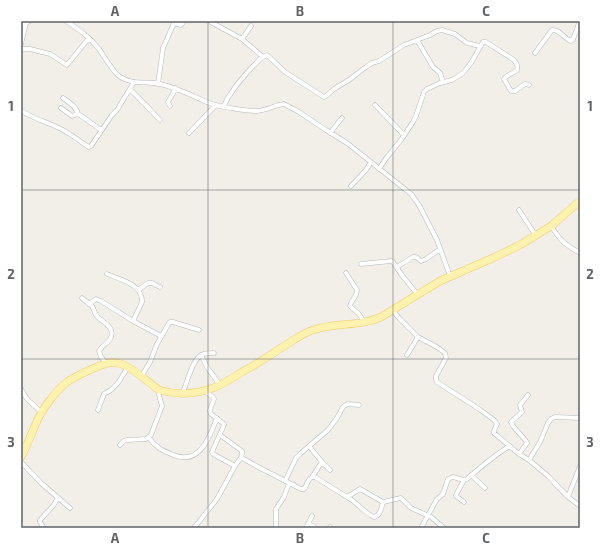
<svg xmlns="http://www.w3.org/2000/svg" width="601" height="549" viewBox="0 0 601 549" font-family="'Exo 2',sans-serif">
<rect width="100%" height="100%" fill="#f1efe8"/>
<g fill="none" stroke-linecap="round" stroke-linejoin="round">
<g stroke="#b5b8bc" stroke-width="5">
<path id="minor" d="M66,21C78,29 90,37 99,49C104,56 113,72 119,76C131,85 146,81 160,84C178,88 193,96 209,103C220,107 246,111 257,111C267,110 275,105 284,104L299,112L326,130L347,143L411,194L419,205L437,240L450,276
M209,21L242,39
M21,24L26,23L30,21
M251,26L242,39L263,57
M417,40L430,35L437,31L442,30L455,34L467,43L480,46
M21,44L26,23
M21,49H30L50,54L67,65L89,38
M535,53L552,30C560,29 564,39 571,41L573,39L580,21
M158,84L163,48L174,23L181,25L184,21
M130,89L160,120
M63,98C69,102 77,107 78,114
M375,105L404,135
M170,106L168,102L176,88
M224,106C226,102 227,98 230,95C235,86 258,58 267,55L285,72L324,97H325L334,89L349,80L366,67L372,63L379,61L404,45L417,40L433,67L440,73L443,82
M61,108L72,116L77,114L80,115L101,130
M22,111C34,119 47,122 59,128C70,133 79,141 89,147L91,146L112,115L117,110L134,82
M189,133L216,105
M330,133L342,118
M379,169L387,157L401,140L413,122L416,116L424,92L427,89L440,83L452,80L463,73L471,63L483,42H486L514,60C517,64 518,66 517,70C513,74 507,74 504,79L511,91H515L525,84L529,85
M351,186L366,170L371,162
M519,210L536,236
M551,226C560,240 565,245 580,253
M361,264L391,261L393,262L401,274L418,295
M397,267L413,257H416L421,261L426,259L440,249
M346,273L357,290C357,297 351,300 350,306L359,314L364,322
M107,274C119,279 143,284 142,302L133,321
M138,290L148,283H152L160,287
M82,298C85,301 89,303 92,306C94,309 94,312 96,315C101,322 115,326 111,337C109,343 102,345 99,351L101,357L107,364
M89,304L96,299L101,301L133,321L161,336
M393,311L400,319L418,337L437,347L445,353L446,358L436,376V379L437,382L479,409L494,420L497,424L494,431V433L519,454L529,460L548,476L568,497L580,506
M201,355L207,367L220,385
M407,355L418,337
M141,377L150,362L157,344L169,323L170,322H173L199,330
M21,389L27,399L41,412
M183,393C186,384 193,359 201,355C205,353 210,353 214,353
M98,410L104,394L111,390L118,383L128,367
M220,435L242,451V453L241,458
M149,438C156,447 161,450 171,454C199,467 209,439 217,418
M120,445L124,441L127,440L146,439L151,435L162,406L159,395V390
M309,446L322,462L330,470
M519,454L527,443L526,441L513,426L511,422L522,412L520,405L528,395
M529,460L540,442L548,423L551,419L555,417L580,418
M21,462L41,483L70,508
M235,466L240,459L242,458L262,469L301,489H304C308,484 308,476 315,477L347,497L360,489L383,502
M471,475L485,488
M312,477L322,462
M464,480L456,495V496L464,502
M285,481L296,458L301,453L328,430L337,418L343,407L347,404L359,405
M347,497C357,502 364,513 374,517C381,515 381,508 383,502L401,498L411,508L431,517L444,528
M568,497L580,466
M308,523L316,528
M44,528L40,522V520L53,506L58,498
M194,528L217,499L235,466L213,454L212,452L224,425V424L211,414L210,412V410L214,399L213,397L204,391
M276,528V509L284,497L289,483
M306,528L312,516
M330,528V527
M421,528L437,499L443,494L448,479L453,477L464,480L467,479C481,467 494,455 510,446"/>
</g>
<g stroke="#f2c960" stroke-width="8">
<path id="primary" d="M21,457C27,446 31,435 36,423C42,409 55,392 67,382C74,377 83,373 92,369C99,366 109,361 118,363C133,367 146,381 159,390C176,395 196,394 213,388C223,384 233,378 242,372C255,365 268,357 281,348C291,342 301,334 313,330C335,322 359,327 381,317L440,281L495,257L520,245L551,226L580,201"/>
</g>
<use href="#minor" stroke="#fff" stroke-width="4"/>
<use href="#primary" stroke="#fff2af" stroke-width="7"/>
</g>
<path fill="none" stroke="#5f6368" stroke-width="1" stroke-opacity="0.55" d="M208,21V528M393,21V528M21,190H580M21,359H580"/>
<rect width="601" height="549" fill="none" stroke="#ffffff" stroke-width="44"/>
<rect x="22" y="22" width="557" height="505" fill="none" stroke="#5f6368" stroke-width="1.5"/>
<g font-size="13" text-anchor="middle" font-weight="bold" fill="#5f6368">
<text x="115" y="16">A</text>
<text x="300" y="16">B</text>
<text x="486" y="16">C</text>
<text x="11" y="111">1</text>
<text x="590" y="111">1</text>
<text x="11" y="279">2</text>
<text x="590" y="279">2</text>
<text x="11" y="447">3</text>
<text x="590" y="447">3</text>
<text x="115" y="543">A</text>
<text x="300" y="543">B</text>
<text x="486" y="543">C</text>
</g>
</svg>
